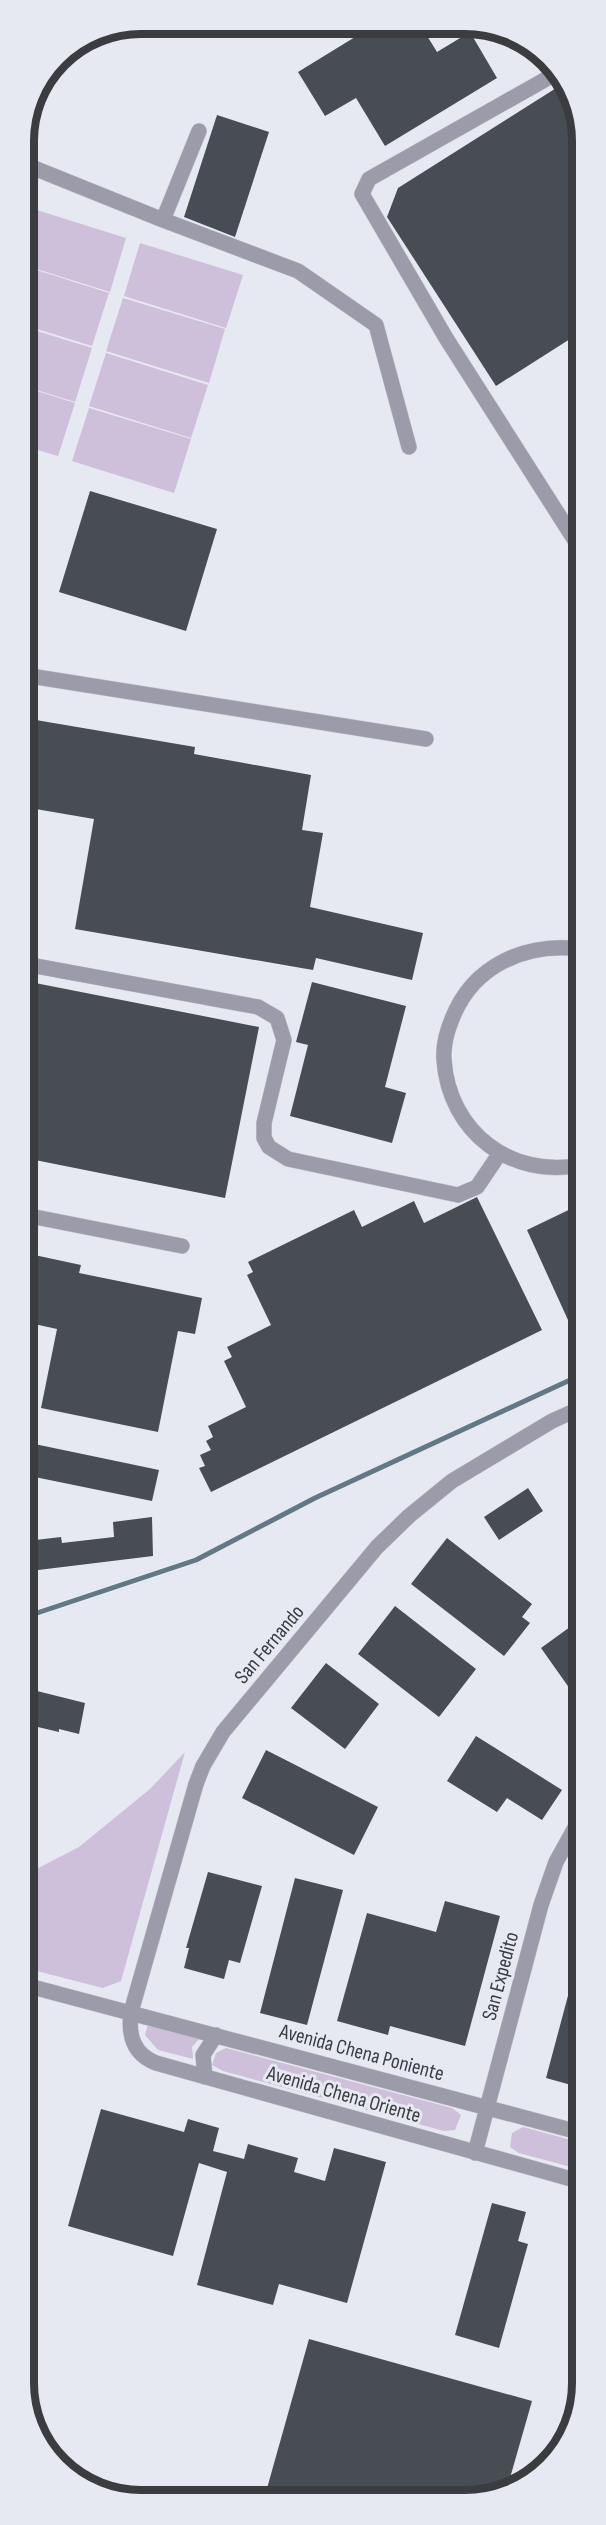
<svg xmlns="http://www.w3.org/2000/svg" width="606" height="2525" viewBox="0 0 606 2525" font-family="'Sofia Sans Condensed',sans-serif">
<rect width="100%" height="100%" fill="#e6e9f1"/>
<path fill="#cebfdb" d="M24,206L126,238L110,292L24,265Z
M140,243L243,275L226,328L124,296Z
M24,266L109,293L92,346L24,325Z
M123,298L225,329L209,383L106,351Z
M24,327L92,348L75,402L24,386Z
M106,353L208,385L191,438L89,406Z
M24,387L75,403L58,456L24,446Z
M89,408L191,439L174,493L72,461Z
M185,1752L121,1981L103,1988L25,1968V1875L79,1847L150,1789Z
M148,2024L199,2039L192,2047L193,2059L158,2050L145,2035Z
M226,2048L452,2108L461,2115L455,2130L444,2131L223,2071L212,2065L216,2053Z
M523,2127L582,2143V2170L519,2153L510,2147L512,2133Z"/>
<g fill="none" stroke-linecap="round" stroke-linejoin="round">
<path stroke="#617885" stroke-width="5" d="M25,1617L196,1560L315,1498L581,1375"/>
</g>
<path fill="#474d53" d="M373,26H421L437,52L470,32L497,78L385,146L356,98L325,116L298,72Z
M561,85L581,126V332L496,386L387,217L398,188Z
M217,115L269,132L235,237L184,217Z
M90,491L217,529L186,631L59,592Z
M24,718L195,747L194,754L311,775L302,830L323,833L310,907L423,933L412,980L316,958L313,970L75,929L94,819L24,807Z
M25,981L259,1027L225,1198L25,1158Z
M312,982L406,1006L385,1087L406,1093L392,1143L290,1116L308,1045L296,1042Z
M477,1197L542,1330L211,1492L199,1468L205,1466L200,1455L211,1450L206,1441L213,1437L208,1426L246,1407L224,1361L232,1357L227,1347L271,1325L247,1275L253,1272L248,1262L354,1210L362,1227L414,1201L424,1223Z
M581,1204V1313L568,1320L527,1230Z
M25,1253L81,1265L79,1273L202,1298L195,1334L178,1331L158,1432L41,1408L57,1329L25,1322Z
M25,1442L159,1470L152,1501L25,1475Z
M528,1488L543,1511L499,1540L484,1517Z
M152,1517L153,1556L30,1571L27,1541L61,1537L62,1543L114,1537L113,1522Z
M447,1538L532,1604L522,1617L530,1623L504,1656L411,1584Z
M395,1606L476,1669L439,1717L358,1654Z
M581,1619V1647L582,1706L541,1648Z
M326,1663L379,1704L345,1749L291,1708Z
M25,1688L85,1703L79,1734L59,1729V1732L25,1724Z
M476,1736L562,1790L542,1820L507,1798L497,1812L447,1781Z
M266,1750L378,1807L354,1855L242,1798Z
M208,1872L262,1886L240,1963L229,1960L224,1979L184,1968L189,1948H186Z
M295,1878L343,1890L307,2025L260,2013Z
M445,1901L500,1916L465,2046L390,2026L388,2035L337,2021L367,1913L436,1932Z
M577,1962H582V2088L546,2078Z
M101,2109L184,2132L188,2119L219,2128L213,2151L244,2159L248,2144L298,2158L294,2172L325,2181L334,2148L386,2162L347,2303L279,2284L273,2305L197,2285L227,2172L199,2163L173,2256L68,2226Z
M492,2203L526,2212L518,2241L528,2244L499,2348L455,2335Z
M309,2339L532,2401L508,2485L480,2500L264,2499Z"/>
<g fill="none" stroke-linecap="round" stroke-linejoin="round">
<g stroke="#c4c6ce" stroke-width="16">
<path id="minor" d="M555,74L369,179L362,194L446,338L581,550
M24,164L163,220L199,131
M163,220L298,271L376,325L409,447
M24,675L426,739
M581,949C526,942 473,965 452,1019C447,1031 443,1047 444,1060C449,1132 511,1179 581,1165
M25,964L258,1007L277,1018L284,1040L264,1123V1138L269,1147L288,1159L458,1195L477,1187L500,1153
M25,1215L182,1246
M581,1408L552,1421L452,1481L409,1516L377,1547L223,1732L203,1766L196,1784L131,2012C128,2035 133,2054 156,2063L582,2182
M25,1985L582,2133
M205,2077L203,2055L216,2035
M475,2153L541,1905L556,1862L582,1815"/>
</g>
<use href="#minor" stroke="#9c9ba9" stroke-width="15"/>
</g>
<g text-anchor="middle" stroke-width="6" stroke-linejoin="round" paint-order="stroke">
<g font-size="21" fill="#3b3c40" stroke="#e6e9f1">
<text transform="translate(269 1644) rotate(-50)" y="7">San Fernando</text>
<text transform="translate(500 1976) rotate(-75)" y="7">San Expedito</text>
<text transform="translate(362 2052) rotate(15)" y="7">Avenida Chena Poniente</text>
<text transform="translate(344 2094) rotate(16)" y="7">Avenida Chena Oriente</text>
</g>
</g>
<path d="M0 0H606V2525H0ZM141 34H465A107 107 0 0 1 572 141V2383A107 107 0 0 1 465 2490H141A107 107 0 0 1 34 2383V141A107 107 0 0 1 141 34Z" fill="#e6e9f1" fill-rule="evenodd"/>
<path fill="none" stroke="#3b3c40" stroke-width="8" d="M141 34H465A107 107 0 0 1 572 141V2383A107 107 0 0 1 465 2490H141A107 107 0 0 1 34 2383V141A107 107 0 0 1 141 34Z"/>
</svg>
